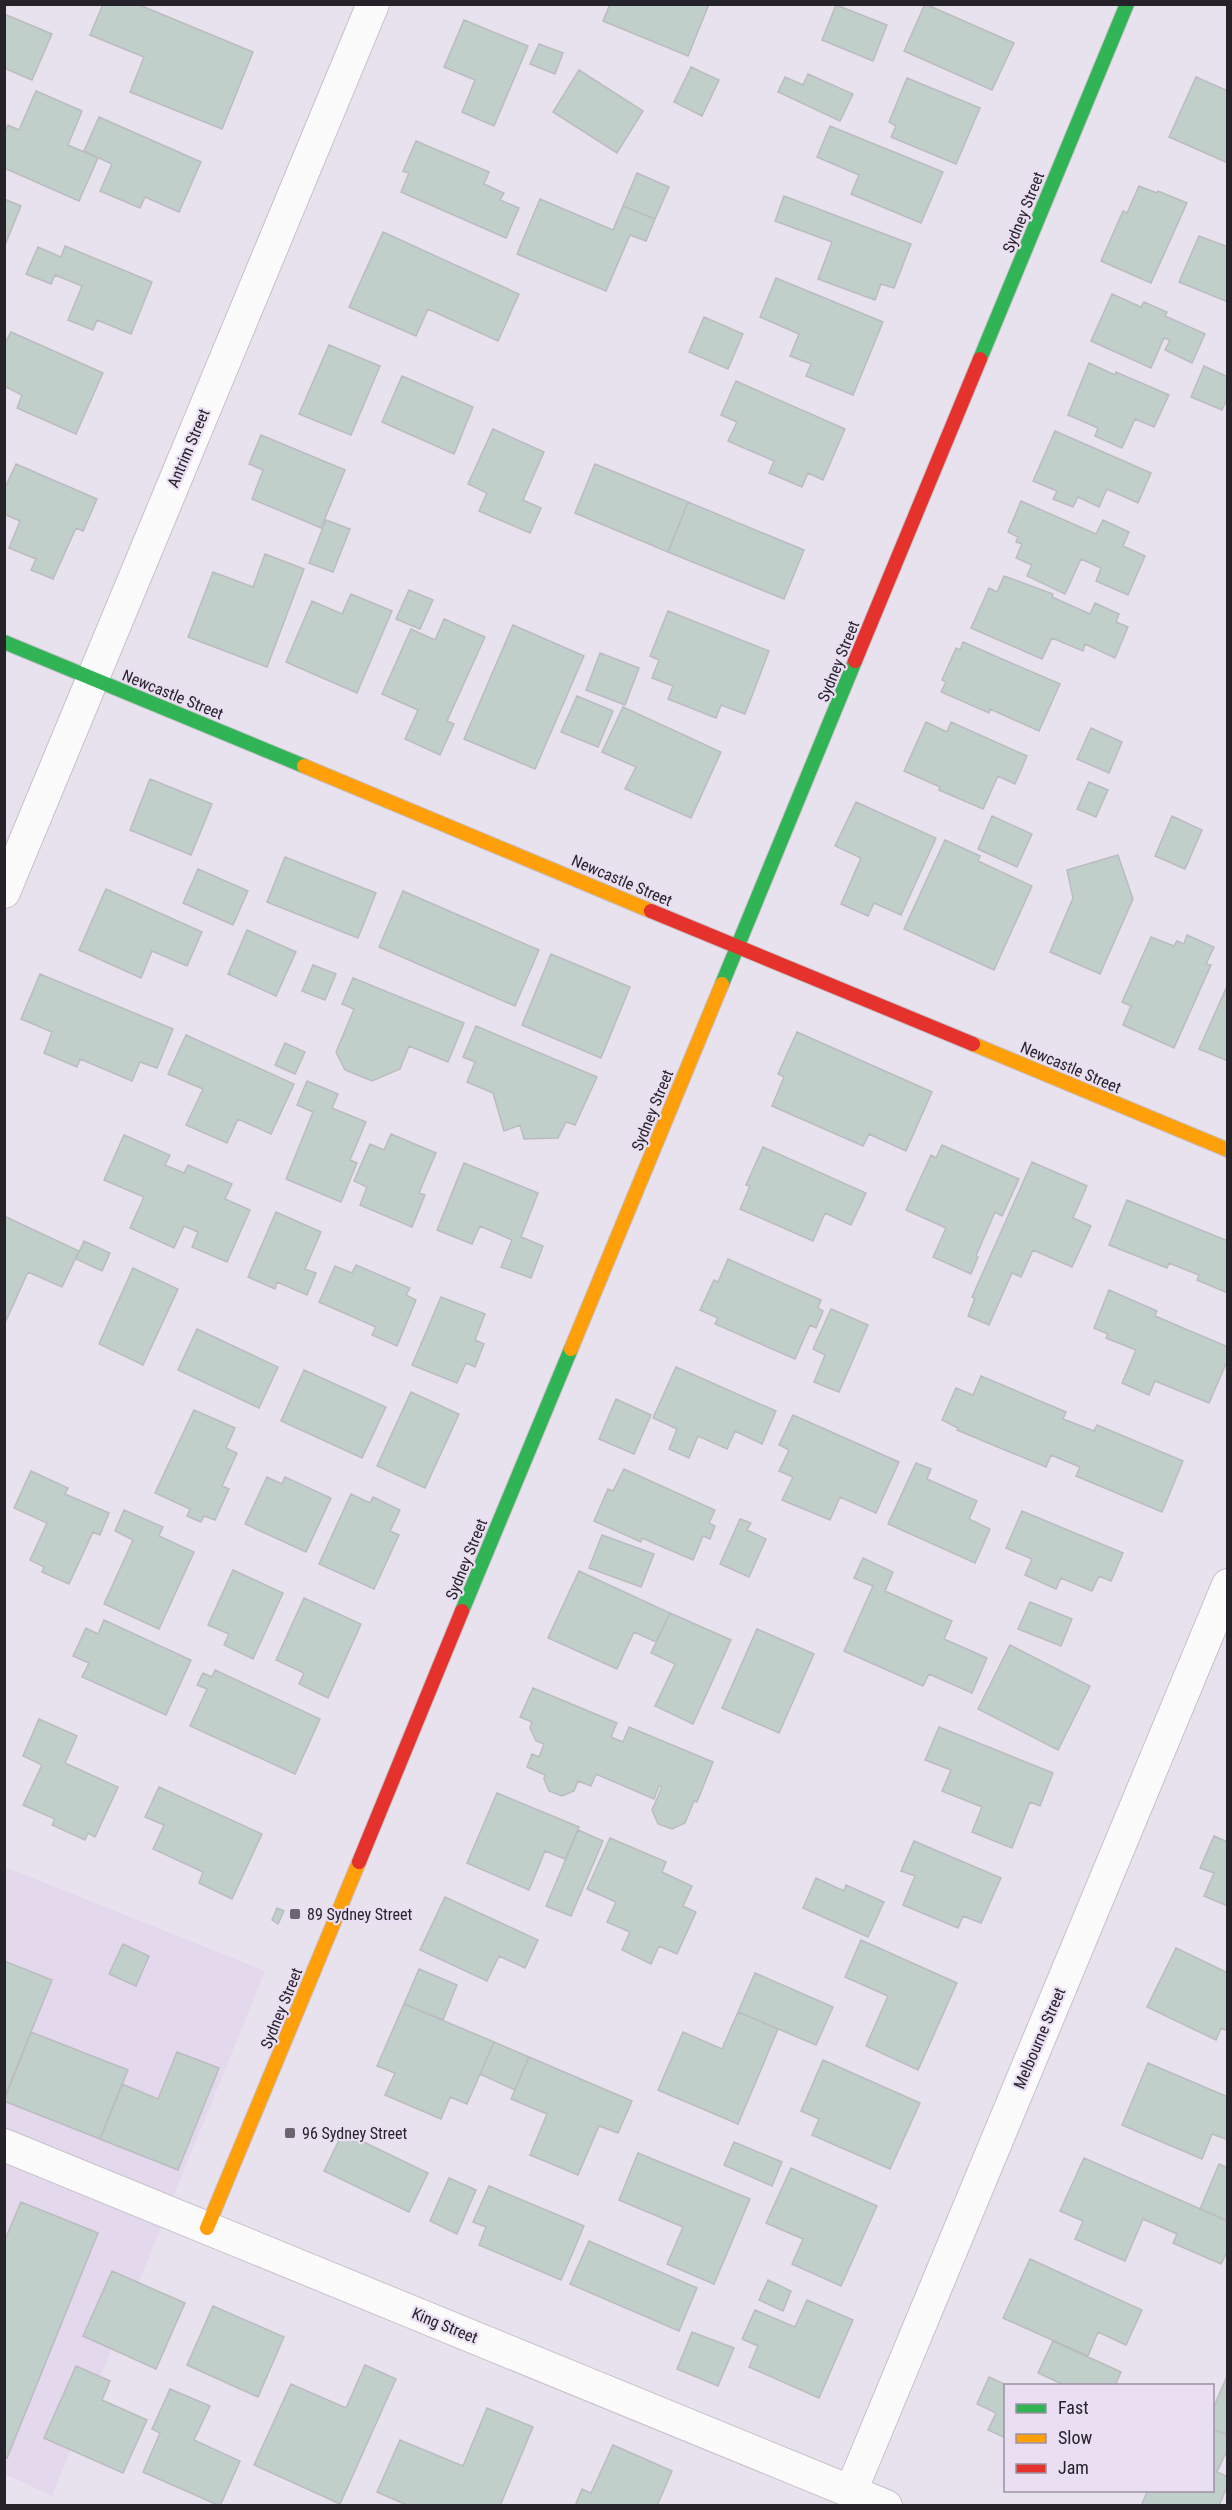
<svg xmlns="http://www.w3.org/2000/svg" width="1232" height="2510" viewBox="0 0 1232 2510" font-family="'Roboto Condensed',sans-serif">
<rect width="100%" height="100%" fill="#e8e2ee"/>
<path fill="#e3d8ec" d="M5,1867L265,1971L52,2496L5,2474Z"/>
<path fill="#c0cfca" stroke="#babcbf" stroke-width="1.5" d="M103,4H137L253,52L222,129L130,92L144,57L90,35Z
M610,4H709L688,56L603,21Z
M925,4L1014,43L992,90L904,51Z
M836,5L887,25L873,61L822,40Z
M4,14L52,34L32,80L4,68Z
M464,20L528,46L494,126L462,112L475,80L444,67Z
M539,44L563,53L555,74L530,64Z
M691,67L719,80L702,116L674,102Z
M579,70L643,111L617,153L553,112Z
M808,74L853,94L840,121L778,92L785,77L803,85Z
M1196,77L1228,91V163L1169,137Z
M907,78L980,108L956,164L891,137L896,126L889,122Z
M36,91L82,111L68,145L98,158L79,201L4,168V134L8,125L19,130Z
M99,117L201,162L179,212L145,197L140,208L100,191L112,164L84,151Z
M830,126L943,172L921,223L851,194L859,175L817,157Z
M416,141L489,172L484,184L504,193L500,200L519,208L506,238L401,192L409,173L403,171Z
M637,173L669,187L655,219L623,206Z
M1139,186L1157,193L1158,191L1187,203L1151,283L1101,261L1123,211L1127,213Z
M784,196L911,244L894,288L881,284L875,300L818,279L832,242L775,221Z
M4,199L21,206L5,245H4Z
M540,199L613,230L623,206L655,219L646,241L630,235L606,291L517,254Z
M383,232L519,294L498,341L428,309L416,336L349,307Z
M1199,236L1228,247V302L1179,282Z
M65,246L152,282L131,334L97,320L93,330L68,320L82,286L55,275L51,284L26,274L38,247L61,257Z
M776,278L883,322L853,395L806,376L811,364L790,356L799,334L760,317Z
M1112,294L1141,307L1144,302L1167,312L1165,316L1205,334L1192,363L1165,350L1170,340L1164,338L1151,368L1091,341Z
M704,317L743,334L728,369L689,352Z
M11,332L103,373L76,434L17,408L22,395L4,386V345Z
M329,345L380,366L351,435L299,414Z
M1089,363L1115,375L1116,372L1169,395L1154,427L1135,419L1122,448L1095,436L1098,428L1068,415Z
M1204,366L1228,377V397L1222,410L1191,397Z
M402,376L473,407L454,454L382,422Z
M736,381L845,429L823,480L808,473L802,487L769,473L774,461L728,441L737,422L721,415Z
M493,429L544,452L523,500L541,508L530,533L479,511L487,493L468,484Z
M1055,431L1151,473L1138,503L1107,489L1099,507L1078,497L1073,507L1053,499L1057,491L1033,481Z
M261,435L345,470L321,528L252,499L263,470L249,464Z
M16,464L97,499L83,531L76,528L53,579L31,570L36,559L9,548L20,521L4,514V490Z
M595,464L688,502L668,552L575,513Z
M1021,501L1096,534L1103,520L1129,532L1123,546L1145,556L1128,595L1096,581L1101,568L1081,559L1065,594L1027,576L1032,565L1016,558L1022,544L1016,542L1018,537L1008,532Z
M688,502L804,550L784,599L668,552Z
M326,520L350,529L333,572L309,563Z
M265,554L304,569L267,667L188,637L213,572L253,587Z
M1004,576L1053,594L1052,597L1090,614L1095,603L1119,614L1116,622L1128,627L1115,658L1085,644L1083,651L1052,638L1042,659L971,628L989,588L997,592Z
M409,590L433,600L420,629L396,619Z
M351,594L392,611L357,693L286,662L312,601L342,614Z
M668,611L769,651L745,714L721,705L716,718L668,699L673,686L652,678L659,660L650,656Z
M444,619L485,637L447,721L454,724L440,755L405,739L418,710L382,694L411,629L435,640Z
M513,625L584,656L535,769L464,739Z
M963,642L1060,684L1039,731L990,709L989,713L941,692L946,682L942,680L956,648L960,650Z
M600,653L639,668L625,705L586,690Z
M577,696L613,711L598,747L561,732Z
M623,707L721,752L691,818L625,789L636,767L602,752Z
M926,722L947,732L951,722L1027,756L1015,784L998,776L983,809L939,790L940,787L904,771Z
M1091,728L1122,742L1109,773L1077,759Z
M150,779L212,804L191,855L130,830Z
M1089,782L1108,790L1096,817L1077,809Z
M856,802L936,838L901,915L874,903L868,916L841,904L861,858L835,846Z
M992,816L1032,834L1017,867L978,849Z
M1172,816L1202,830L1185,869L1155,856Z
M945,840L980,856L978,861L1032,886L994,970L904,929Z
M1118,855L1133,899L1100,974L1050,952L1073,898L1067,870Z
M285,857L376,893L358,938L267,902Z
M198,869L248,891L233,925L183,903Z
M106,889L202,932L187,966L152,951L141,978L79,950Z
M403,891L539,950L515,1006L379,947Z
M247,930L296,952L276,996L228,974Z
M1187,935L1214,947L1206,964L1211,965L1174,1048L1123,1025L1131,1006L1122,1002L1151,937L1174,946L1177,941L1184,944Z
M551,954L630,987L601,1058L522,1025Z
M313,965L336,974L325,1000L302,991Z
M40,974L173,1029L157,1068L140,1062L132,1081L80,1059L77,1067L44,1053L52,1032L21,1019Z
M353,978L464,1023L448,1062L409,1046L400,1069L372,1081L345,1070L336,1052L354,1009L342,1004Z
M1228,984V1061L1199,1049Z
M476,1026L597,1077L575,1125L566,1122L558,1138L524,1139L520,1125L504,1131L493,1093L467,1082L475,1062L463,1057Z
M797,1032L932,1092L906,1151L869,1134L863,1146L772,1106L784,1077L778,1074Z
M186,1035L294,1084L271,1134L238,1119L227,1143L186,1125L203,1089L168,1074Z
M285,1043L305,1052L295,1074L275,1065Z
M307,1081L338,1094L332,1108L366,1122L350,1160L357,1163L341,1202L286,1179L313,1112L297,1105Z
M391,1134L436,1153L419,1193L425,1195L412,1227L360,1205L367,1187L354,1181L370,1144L384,1150Z
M124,1135L170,1155L165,1165L184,1173L188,1165L232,1184L225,1199L250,1210L227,1262L192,1247L198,1232L184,1226L174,1248L130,1228L144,1197L104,1180Z
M942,1145L1019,1179L1002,1216L995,1212L976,1256L978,1257L971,1274L933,1257L946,1228L906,1210L931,1155L936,1158Z
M763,1147L866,1193L851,1225L825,1213L813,1241L740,1209L750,1186L746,1185Z
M1032,1162L1087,1186L1073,1218L1091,1226L1072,1267L1033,1250L1021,1277L1012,1273L989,1325L968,1316L975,1298L972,1297Z
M464,1163L538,1193L521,1237L543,1246L531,1278L501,1267L512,1240L480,1226L472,1244L437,1230Z
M1127,1200L1228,1241V1293L1197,1280L1199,1275L1169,1263L1167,1268L1109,1245Z
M276,1212L321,1232L305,1269L316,1273L307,1295L277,1282L275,1289L248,1277Z
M4,1216L79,1251L62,1287L28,1272L5,1323Z
M84,1241L110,1253L102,1271L76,1259Z
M728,1259L821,1300L818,1308L823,1311L816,1328L810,1325L795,1359L715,1324L718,1318L700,1310L714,1280L718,1282Z
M356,1265L410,1288L406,1295L416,1300L397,1346L372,1335L376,1327L319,1302L335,1266L352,1273Z
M133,1268L178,1289L143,1365L99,1344Z
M1109,1290L1157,1311L1155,1316L1228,1347V1359L1209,1403L1155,1381L1149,1395L1122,1383L1136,1350L1106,1338L1108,1334L1094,1328Z
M441,1297L485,1314L475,1340L484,1344L475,1367L466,1363L457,1383L412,1365Z
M831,1309L868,1325L839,1392L814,1382L825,1355L813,1349Z
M197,1329L278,1367L259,1408L178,1370Z
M676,1367L776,1411L762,1444L735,1431L727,1449L698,1436L689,1458L669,1449L677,1429L653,1418Z
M304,1370L386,1407L362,1458L281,1421Z
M981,1376L1066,1412L1063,1419L1094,1431L1097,1425L1183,1461L1162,1512L1076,1476L1080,1467L1051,1455L1046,1467L957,1430L958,1428L942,1420L956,1388L973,1395Z
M411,1392L459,1414L425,1488L377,1466Z
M616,1399L651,1415L634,1454L599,1439Z
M194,1410L235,1428L226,1448L237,1453L222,1486L229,1489L215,1520L204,1516L201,1522L187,1516L190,1509L155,1493Z
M793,1415L899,1462L876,1513L840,1497L830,1520L782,1500L793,1477L779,1471L789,1450L779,1445Z
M916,1463L931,1469L927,1479L977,1501L969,1519L990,1529L975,1563L888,1524Z
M624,1469L715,1510L709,1523L715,1526L710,1539L703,1536L693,1560L642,1538L641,1542L594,1521L608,1489L613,1491Z
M31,1471L68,1488L65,1494L109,1513L100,1535L93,1532L69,1584L42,1572L44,1567L30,1560L47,1523L14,1508Z
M267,1477L282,1484L285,1477L331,1498L306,1552L245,1524Z
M351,1494L370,1503L373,1497L400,1510L390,1531L399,1535L374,1589L319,1564Z
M124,1510L163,1527L159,1536L194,1552L159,1629L104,1604L133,1540L115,1531Z
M1022,1511L1123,1553L1111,1581L1099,1576L1092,1591L1061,1578L1056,1589L1025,1575L1032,1559L1006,1548Z
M740,1519L751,1523L747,1530L766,1539L749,1577L720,1564Z
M602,1535L654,1554L641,1587L589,1568Z
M863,1558L893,1572L885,1591L952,1621L944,1639L987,1658L972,1693L929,1674L923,1686L844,1651L873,1586L854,1578Z
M233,1570L283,1593L253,1659L224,1645L229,1634L208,1625Z
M579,1571L670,1613L656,1642L634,1632L617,1669L548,1638Z
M304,1598L361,1624L328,1698L299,1684L304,1673L276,1660Z
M1030,1602L1072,1619L1061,1646L1018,1629Z
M670,1613L731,1640L693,1724L655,1706L675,1664L651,1653Z
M104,1620L191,1660L166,1715L82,1677L89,1663L73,1656L86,1628L98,1634Z
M757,1629L814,1654L779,1733L722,1708Z
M1010,1645L1090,1686L1058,1750L978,1709Z
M215,1670L320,1719L295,1774L190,1726L207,1689L197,1685L203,1673L212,1677Z
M533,1688L617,1723L611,1737L623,1742L629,1727L713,1762L697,1802L694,1801L685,1823L672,1829L658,1824L652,1810L662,1787L659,1786L654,1799L596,1774L591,1786L578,1781L574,1791L562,1796L549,1791L544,1779L545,1775L527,1767L532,1754L539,1757L544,1744L536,1741L530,1728L532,1722L520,1717Z
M39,1719L77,1736L65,1763L118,1787L95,1837L88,1833L85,1840L52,1825L55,1819L23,1805L42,1765L23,1756Z
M939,1727L1053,1773L1040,1806L1030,1802L1012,1848L972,1832L982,1807L942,1791L951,1770L925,1760Z
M159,1787L262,1834L232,1899L199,1883L203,1872L153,1849L164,1825L145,1817Z
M497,1793L579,1827L565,1859L545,1851L529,1890L467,1863Z
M578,1830L603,1841L571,1916L546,1906Z
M1214,1836L1228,1842V1906L1204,1896L1214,1873L1200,1868Z
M610,1838L666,1862L662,1872L692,1886L683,1906L696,1912L677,1954L659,1946L651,1964L622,1950L630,1932L607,1922L616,1902L587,1889Z
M914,1841L1001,1878L981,1923L963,1916L958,1928L903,1905L915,1876L901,1871Z
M816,1878L844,1891L846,1885L884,1902L868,1937L803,1908Z
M445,1897L538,1940L525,1968L499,1956L487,1981L420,1950Z
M277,1908L284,1911L278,1924L272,1920Z
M861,1940L957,1983L918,2070L866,2046L888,1996L845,1977Z
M123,1944L149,1956L136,1986L109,1974Z
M1176,1948L1228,1973V2031L1221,2028L1216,2040L1147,2007Z
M4,1961L52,1980L4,2099Z
M419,1969L457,1985L443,2020L404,2004Z
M755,1973L833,2007L816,2045L738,2012Z
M404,2004L494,2042L467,2104L450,2097L441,2119L385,2095L395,2073L377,2066Z
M738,2012L778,2029L738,2124L658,2090L683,2032L722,2049Z
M31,2032L128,2070L100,2139L4,2101Z
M494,2042L529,2057L515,2090L480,2074Z
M177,2052L219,2068L178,2170L100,2139L122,2084L158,2099Z
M529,2057L632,2101L618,2133L599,2126L578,2175L530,2155L547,2114L511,2099Z
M823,2060L920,2103L890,2169L812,2135L819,2119L801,2111Z
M1148,2063L1228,2097V2140L1212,2134L1202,2159L1122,2125Z
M343,2132L428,2173L409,2212L324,2171Z
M734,2142L782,2162L772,2186L724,2165Z
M638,2153L750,2199L714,2284L667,2264L683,2227L619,2200Z
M1084,2158L1228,2221V2250L1221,2264L1173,2243L1177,2234L1143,2219L1125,2261L1075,2239L1083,2221L1060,2211Z
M1219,2164L1228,2168V2221L1200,2209Z
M791,2168L877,2206L841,2286L792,2264L803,2239L766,2223Z
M449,2178L476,2190L457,2234L430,2221Z
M489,2186L584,2226L561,2280L479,2245L486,2227L473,2222Z
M21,2202L98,2233L7,2458L4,2457V2242Z
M589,2241L697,2288L679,2331L570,2284Z
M1030,2259L1142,2310L1126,2345L1098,2332L1088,2356L1003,2318Z
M112,2271L185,2303L156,2369L83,2336Z
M768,2280L791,2291L783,2311L759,2300Z
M807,2300L853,2320L819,2398L749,2367L758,2346L742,2339L755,2310L795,2327Z
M213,2306L284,2337L258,2397L187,2365Z
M692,2332L734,2348L718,2386L677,2369Z
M1053,2341L1121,2372L1115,2386H1066L1038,2373Z
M365,2365L396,2379L340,2504L254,2465L291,2384L346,2408Z
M76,2366L110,2381L102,2400L147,2420L123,2473L44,2438Z
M1228,2374V2435L1212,2429V2411Z
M989,2377L1008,2386H1006V2438L988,2430L996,2413L977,2404Z
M170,2389L210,2406L194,2440L240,2461L220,2506L143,2472L160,2433L152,2429Z
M487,2408L533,2427L500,2506H409L377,2492L400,2440L463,2466Z
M1212,2429L1228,2435V2448L1217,2472L1228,2477V2484L1219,2506H1141L1148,2490H1212Z
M613,2445L672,2471L657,2506H575L582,2489L591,2493Z"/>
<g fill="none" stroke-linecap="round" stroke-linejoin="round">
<g stroke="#c5c0c9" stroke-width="34">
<path id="street" d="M4,892L373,4
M4,2145L886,2506
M851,2491L1228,1585"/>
</g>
<g stroke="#c5c0c9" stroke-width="16">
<path id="fast" d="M980,359L1127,4
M4,642L304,766
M722,984L855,661
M462,1611L571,1349"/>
</g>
<g stroke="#c5c0c9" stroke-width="16">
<path id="slow" d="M304,766L651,911
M973,1044L1228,1150
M571,1349L722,984
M207,2228L359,1862"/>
</g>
<g stroke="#c5c0c9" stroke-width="16">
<path id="jam" d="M855,661L980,359
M651,911L973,1044
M359,1862L462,1611"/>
</g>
<use href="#street" stroke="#fcfbfc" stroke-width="32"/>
<use href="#fast" stroke="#30b455" stroke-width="14"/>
<use href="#slow" stroke="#ff9f0a" stroke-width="14"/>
<use href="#jam" stroke="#e5322d" stroke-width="14"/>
</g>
<g fill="#6a656e" stroke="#e9def2" stroke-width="2">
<rect x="289" y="1908" width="12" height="12" rx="3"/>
<rect x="284" y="2127" width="12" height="12" rx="3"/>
</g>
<g text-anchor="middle" stroke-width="4.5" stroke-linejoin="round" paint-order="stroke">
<g font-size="16" fill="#262229" stroke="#e9def2">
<text transform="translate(1023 212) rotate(-68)" y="6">Sydney Street</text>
<text transform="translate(188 448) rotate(-67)" y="6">Antrim Street</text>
<text transform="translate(838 661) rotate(-68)" y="6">Sydney Street</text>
<text transform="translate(173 694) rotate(22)" y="6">Newcastle Street</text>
<text transform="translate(622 880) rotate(23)" y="6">Newcastle Street</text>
<text transform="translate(1071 1067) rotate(23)" y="6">Newcastle Street</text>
<text transform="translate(652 1110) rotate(-68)" y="6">Sydney Street</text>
<text transform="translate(466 1559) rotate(-68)" y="6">Sydney Street</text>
<text transform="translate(281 2008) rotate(-68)" y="6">Sydney Street</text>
<text transform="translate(1039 2038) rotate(-67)" y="6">Melbourne Street</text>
<text transform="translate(445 2325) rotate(22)" y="6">King Street</text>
</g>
<g font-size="16" fill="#262229" stroke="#e9def2" text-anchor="start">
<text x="307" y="1920">89 Sydney Street</text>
<text x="302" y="2139">96 Sydney Street</text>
</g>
</g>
<rect width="1232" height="2510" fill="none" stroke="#262229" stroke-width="12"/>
<rect x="1004" y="2384" width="210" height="108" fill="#e9def2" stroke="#9b93a2" stroke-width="1.5"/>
<rect x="1016" y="2404" width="30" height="9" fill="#30b455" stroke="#9b93a2" stroke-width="1.5"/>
<text x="1058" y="2414" font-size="18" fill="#262229">Fast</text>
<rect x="1016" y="2434" width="30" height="9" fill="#ff9f0a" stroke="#9b93a2" stroke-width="1.5"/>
<text x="1058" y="2444" font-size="18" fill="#262229">Slow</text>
<rect x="1016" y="2464" width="30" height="9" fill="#e5322d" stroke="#9b93a2" stroke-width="1.5"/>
<text x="1058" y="2474" font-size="18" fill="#262229">Jam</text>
</svg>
